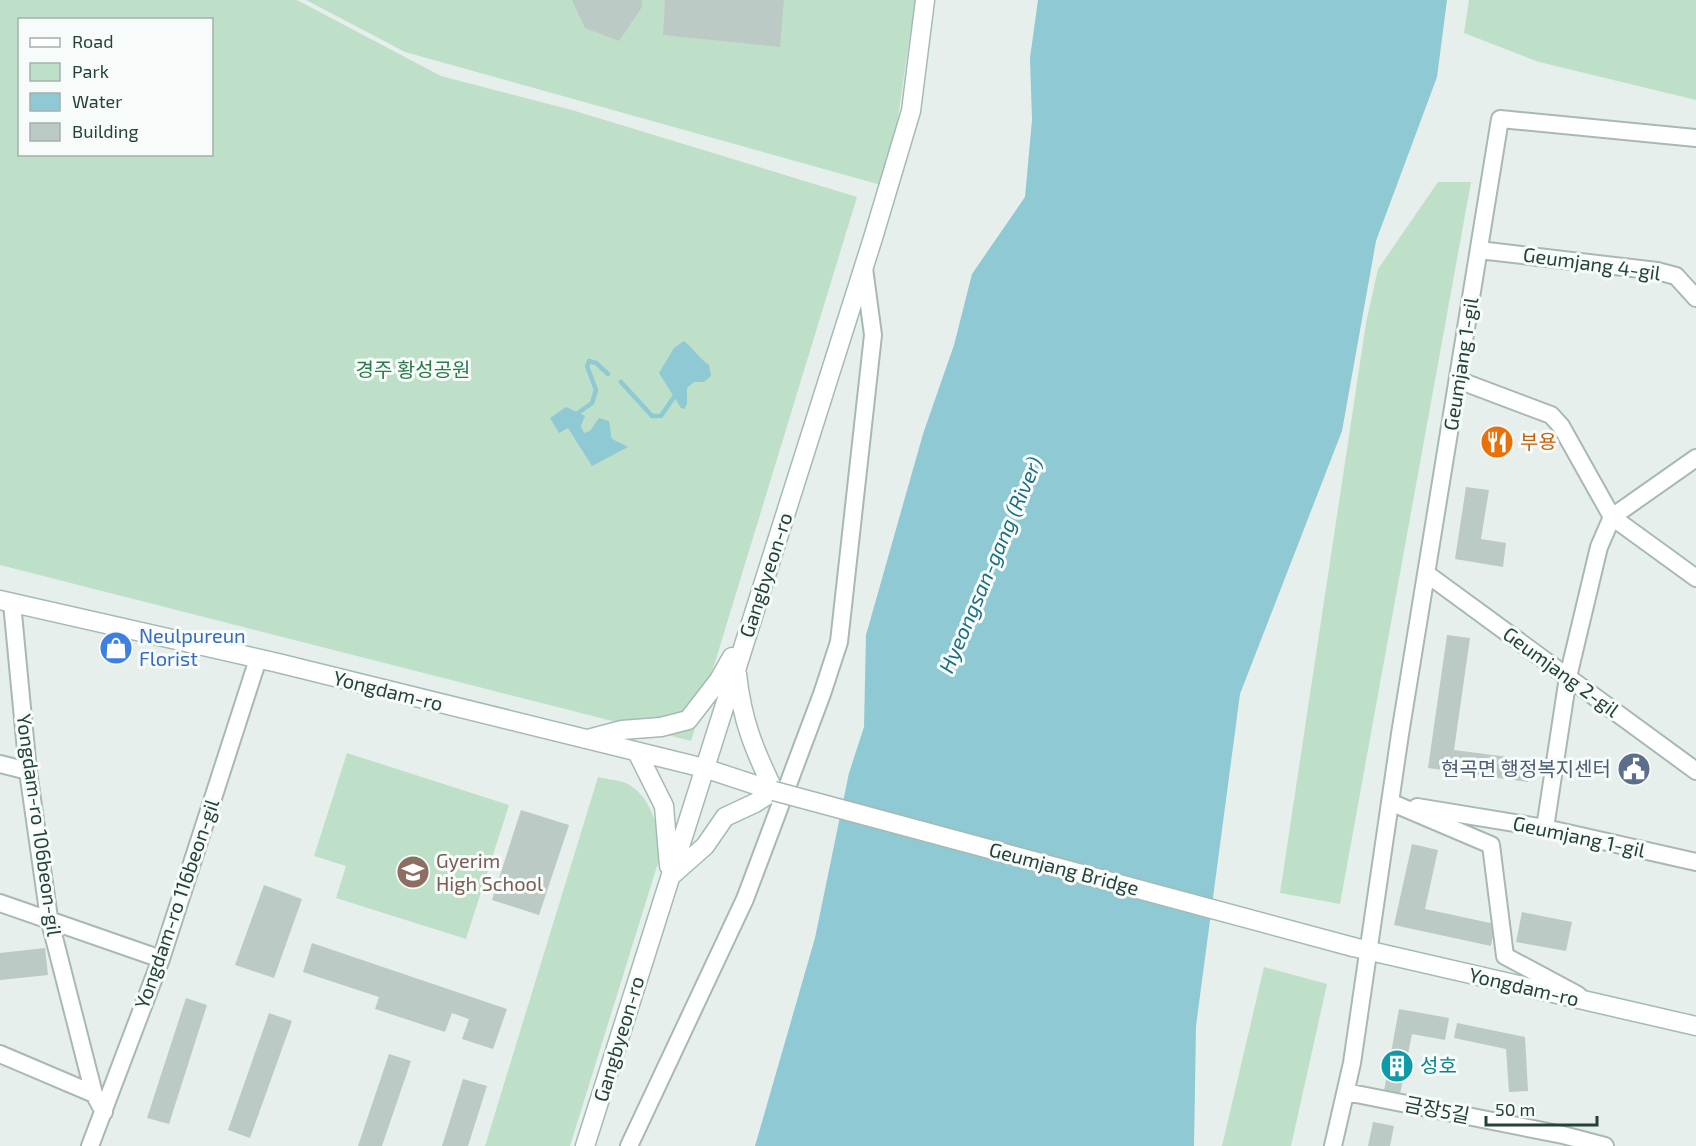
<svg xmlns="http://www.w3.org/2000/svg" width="1696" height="1146" viewBox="0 0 1696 1146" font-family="'Exo 2','Noto Sans KR',sans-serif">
<rect width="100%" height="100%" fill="#e6efeb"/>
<path fill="#bfe0c8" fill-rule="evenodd" d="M0,0H297L441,76L572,110L857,197L691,741L0,565ZM20,20H212V154H20Z
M306,0H915L888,187L405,52Z
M1469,0H1696V100L1539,62L1464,33Z
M1438,182H1471L1340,904L1280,893L1366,323L1378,269Z
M347,753L509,805L466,939L336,898L346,866L314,856Z
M598,777C606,779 618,780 626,783C650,795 656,823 663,847L570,1146H485Z
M1264,967L1327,984L1291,1146H1222Z"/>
<path fill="#8ec9d4" d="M1038,0H1447L1437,77L1376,241L1342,431L1240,694L1196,1026L1194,1146H755L815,938L849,773L864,727L866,635L923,434L954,345L972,274L1025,197L1032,120L1030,58Z
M684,341C694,349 699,358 709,365L711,376L704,382H694L687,388V404L684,409L681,408L659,373L674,348Z
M566,407L585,416L581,426L584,433L590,431L599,418L609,421C613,445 607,435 628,447L592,466L568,428L559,433L550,418Z"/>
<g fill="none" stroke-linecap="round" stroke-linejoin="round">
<path stroke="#8ec9d4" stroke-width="4.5" d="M621,382L652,416H661L674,397
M578,413L592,403L596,390L587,366L589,361L596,363L608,374"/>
</g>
<path fill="#bbcac4" d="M572,0H642V7L619,41L585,28Z
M665,0H784L780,47L663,35Z
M1466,487L1489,490L1481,539L1506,543L1503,567L1455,559Z
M1447,635L1470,638L1454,750L1531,760L1528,782L1428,768Z
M521,810L569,825L539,915L492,900Z
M1412,844L1438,850L1425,909L1495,924L1491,946L1394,925Z
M264,885L302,899L274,978L235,965Z
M1522,912L1572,922L1566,951L1516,942Z
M312,943L507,1009L493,1049L462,1039L469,1019L452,1013L445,1032L375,1009L379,997L303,972Z
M45,948L48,975L0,980V953Z
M186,998L207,1005L169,1124L147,1118Z
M1399,1009L1449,1018L1445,1040L1412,1034L1400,1094L1384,1091Z
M269,1013L292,1021L250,1138L228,1130Z
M1457,1023L1525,1037L1528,1091L1509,1092L1506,1049L1454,1038Z
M389,1054L411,1061L382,1146H358Z
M463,1079L487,1086L468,1146H442Z
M1373,1122L1394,1126L1390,1146H1368Z"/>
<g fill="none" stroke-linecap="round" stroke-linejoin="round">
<g stroke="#a8b8b2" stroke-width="20">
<path id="street" d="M1479,250L1657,271L1676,276L1696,298
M1458,380L1551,415L1561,426L1612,517L1696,578
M1427,574L1696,771
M12,603L28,771L49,918L94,1094L104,1112
M0,764L28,771
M1390,802L1491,845L1505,956L1578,995
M1417,807L1545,828L1696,862
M1545,828L1568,677L1599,547L1612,517L1696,458
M0,903L161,959
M0,1054L94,1094
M1346,1092L1563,1135L1605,1146
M90,1146L161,959L258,659
M629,1146L745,899L822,694L839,642L873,335L864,268
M1333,1146L1352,1063L1400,734L1500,119L1696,138"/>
</g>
<g stroke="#a4bbb3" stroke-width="21">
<path id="secondary" d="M0,600L278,663L704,768L774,791
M737,674C742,721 754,749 774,791
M588,739L622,730L661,727L688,720L719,680L732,657
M637,752L664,806L669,866
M671,876L705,846L725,817L755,803L774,791
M1353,947L1696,1026
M585,1146L873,238L911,111L925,0"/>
</g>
<use href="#street" stroke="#fff" stroke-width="16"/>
<use href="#secondary" stroke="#fff" stroke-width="18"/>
<g stroke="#a4bbb3" stroke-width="21" stroke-linecap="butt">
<path id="secondary-bridge" d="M774,791L1353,947"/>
</g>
<use href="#secondary-bridge" stroke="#fff" stroke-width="18"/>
</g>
<defs>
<g id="restaurant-disc" transform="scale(1.725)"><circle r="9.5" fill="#e8710a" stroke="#f7fbf9"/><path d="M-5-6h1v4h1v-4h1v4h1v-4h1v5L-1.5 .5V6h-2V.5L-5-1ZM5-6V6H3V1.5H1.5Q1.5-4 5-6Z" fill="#fff"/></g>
<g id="shop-disc" transform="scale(1.725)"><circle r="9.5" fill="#3f7fe0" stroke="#f7fbf9"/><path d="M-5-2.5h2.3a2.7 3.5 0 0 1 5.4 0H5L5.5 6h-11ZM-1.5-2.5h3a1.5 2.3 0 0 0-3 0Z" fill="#fff"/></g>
<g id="civic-disc" transform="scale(1.725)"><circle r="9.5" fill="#5c6f8a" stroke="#f7fbf9"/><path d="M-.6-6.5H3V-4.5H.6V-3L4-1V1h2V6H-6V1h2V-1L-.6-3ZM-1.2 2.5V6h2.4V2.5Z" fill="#fff"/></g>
<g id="school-disc" transform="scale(1.725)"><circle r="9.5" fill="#8d6e63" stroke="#f7fbf9"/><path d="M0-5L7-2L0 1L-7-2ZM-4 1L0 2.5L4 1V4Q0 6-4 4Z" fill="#fff"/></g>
<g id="building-disc" transform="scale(1.725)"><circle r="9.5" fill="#0f9aa8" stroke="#f7fbf9"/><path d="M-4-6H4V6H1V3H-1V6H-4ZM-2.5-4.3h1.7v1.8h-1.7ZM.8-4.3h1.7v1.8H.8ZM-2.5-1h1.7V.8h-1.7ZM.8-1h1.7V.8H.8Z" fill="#fff"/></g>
</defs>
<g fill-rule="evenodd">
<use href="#restaurant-disc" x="1497" y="442"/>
<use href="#shop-disc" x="116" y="648"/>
<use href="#civic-disc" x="1634" y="769"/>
<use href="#school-disc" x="413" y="872"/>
<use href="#building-disc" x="1397" y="1066"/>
</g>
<g text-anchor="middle" stroke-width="6" stroke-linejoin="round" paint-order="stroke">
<g font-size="20" fill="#24423a" stroke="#f7fbf9">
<text transform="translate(1592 264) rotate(8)" y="7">Geumjang 4-gil</text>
<text transform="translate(1461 364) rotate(-81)" y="7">Geumjang 1-gil</text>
<text transform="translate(766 575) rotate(-72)" y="7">Gangbyeon-ro</text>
<text transform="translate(1561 672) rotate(36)" y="7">Geumjang 2-gil</text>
<text transform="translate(388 691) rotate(14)" y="7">Yongdam-ro</text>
<text transform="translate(39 825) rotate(82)" y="7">Yongdam-ro 106beon-gil</text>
<text transform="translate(1579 837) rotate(12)" y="7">Geumjang 1-gil</text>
<text transform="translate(1064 869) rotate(15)" y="7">Geumjang Bridge</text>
<text transform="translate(177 904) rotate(-71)" y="7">Yongdam-ro 116beon-gil</text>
<text transform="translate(1524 987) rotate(13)" y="7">Yongdam-ro</text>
<text transform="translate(619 1039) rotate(-73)" y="7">Gangbyeon-ro</text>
<text transform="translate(1437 1110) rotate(11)" y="7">금장5길</text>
</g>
<g font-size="20" fill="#2d7a4b" stroke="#f7fbf9">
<text x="413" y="377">경주 황성공원</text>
</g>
<g font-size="20" fill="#c56008" stroke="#f7fbf9" text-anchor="start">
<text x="1520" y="449">부용</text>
</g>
<g font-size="20" fill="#366cbe" stroke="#f7fbf9" text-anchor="start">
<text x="139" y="643">Neulpureun<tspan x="139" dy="23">Florist</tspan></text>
</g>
<g font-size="20" fill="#4e5e75" stroke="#f7fbf9" text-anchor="end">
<text x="1611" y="776">현곡면 행정복지센터</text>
</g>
<g font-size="20" fill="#785e54" stroke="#f7fbf9" text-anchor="start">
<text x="436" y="868">Gyerim<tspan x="436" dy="23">High School</tspan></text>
</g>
<g font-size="20" fill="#0d838f" stroke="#f7fbf9" text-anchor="start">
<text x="1420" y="1073">성호</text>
</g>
<g font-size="21" font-style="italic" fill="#1c6f80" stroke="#f7fbf9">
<text transform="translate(991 565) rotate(-67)" y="7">Hyeongsan-gang (River)</text>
</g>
</g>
<rect x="18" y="18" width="195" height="138" fill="#f7fbf9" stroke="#a3b1ad" stroke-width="1.5"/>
<rect x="30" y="38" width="30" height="9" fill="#ffffff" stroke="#a3b1ad" stroke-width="1.5"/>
<text x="72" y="48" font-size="18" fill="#24423a">Road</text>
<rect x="30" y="63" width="30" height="18" fill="#bfe0c8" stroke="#a3b1ad" stroke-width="1.5"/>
<text x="72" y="78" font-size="18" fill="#24423a">Park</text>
<rect x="30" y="93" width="30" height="18" fill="#8ec9d4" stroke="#a3b1ad" stroke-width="1.5"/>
<text x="72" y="108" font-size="18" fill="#24423a">Water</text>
<rect x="30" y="123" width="30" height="18" fill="#bbcac4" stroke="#a3b1ad" stroke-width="1.5"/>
<text x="72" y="138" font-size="18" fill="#24423a">Building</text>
<path d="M1486 1116v9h111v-9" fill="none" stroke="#24423a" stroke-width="3"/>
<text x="1495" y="1116" font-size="18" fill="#24423a" stroke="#f7fbf9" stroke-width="4.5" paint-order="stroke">50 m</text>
</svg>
